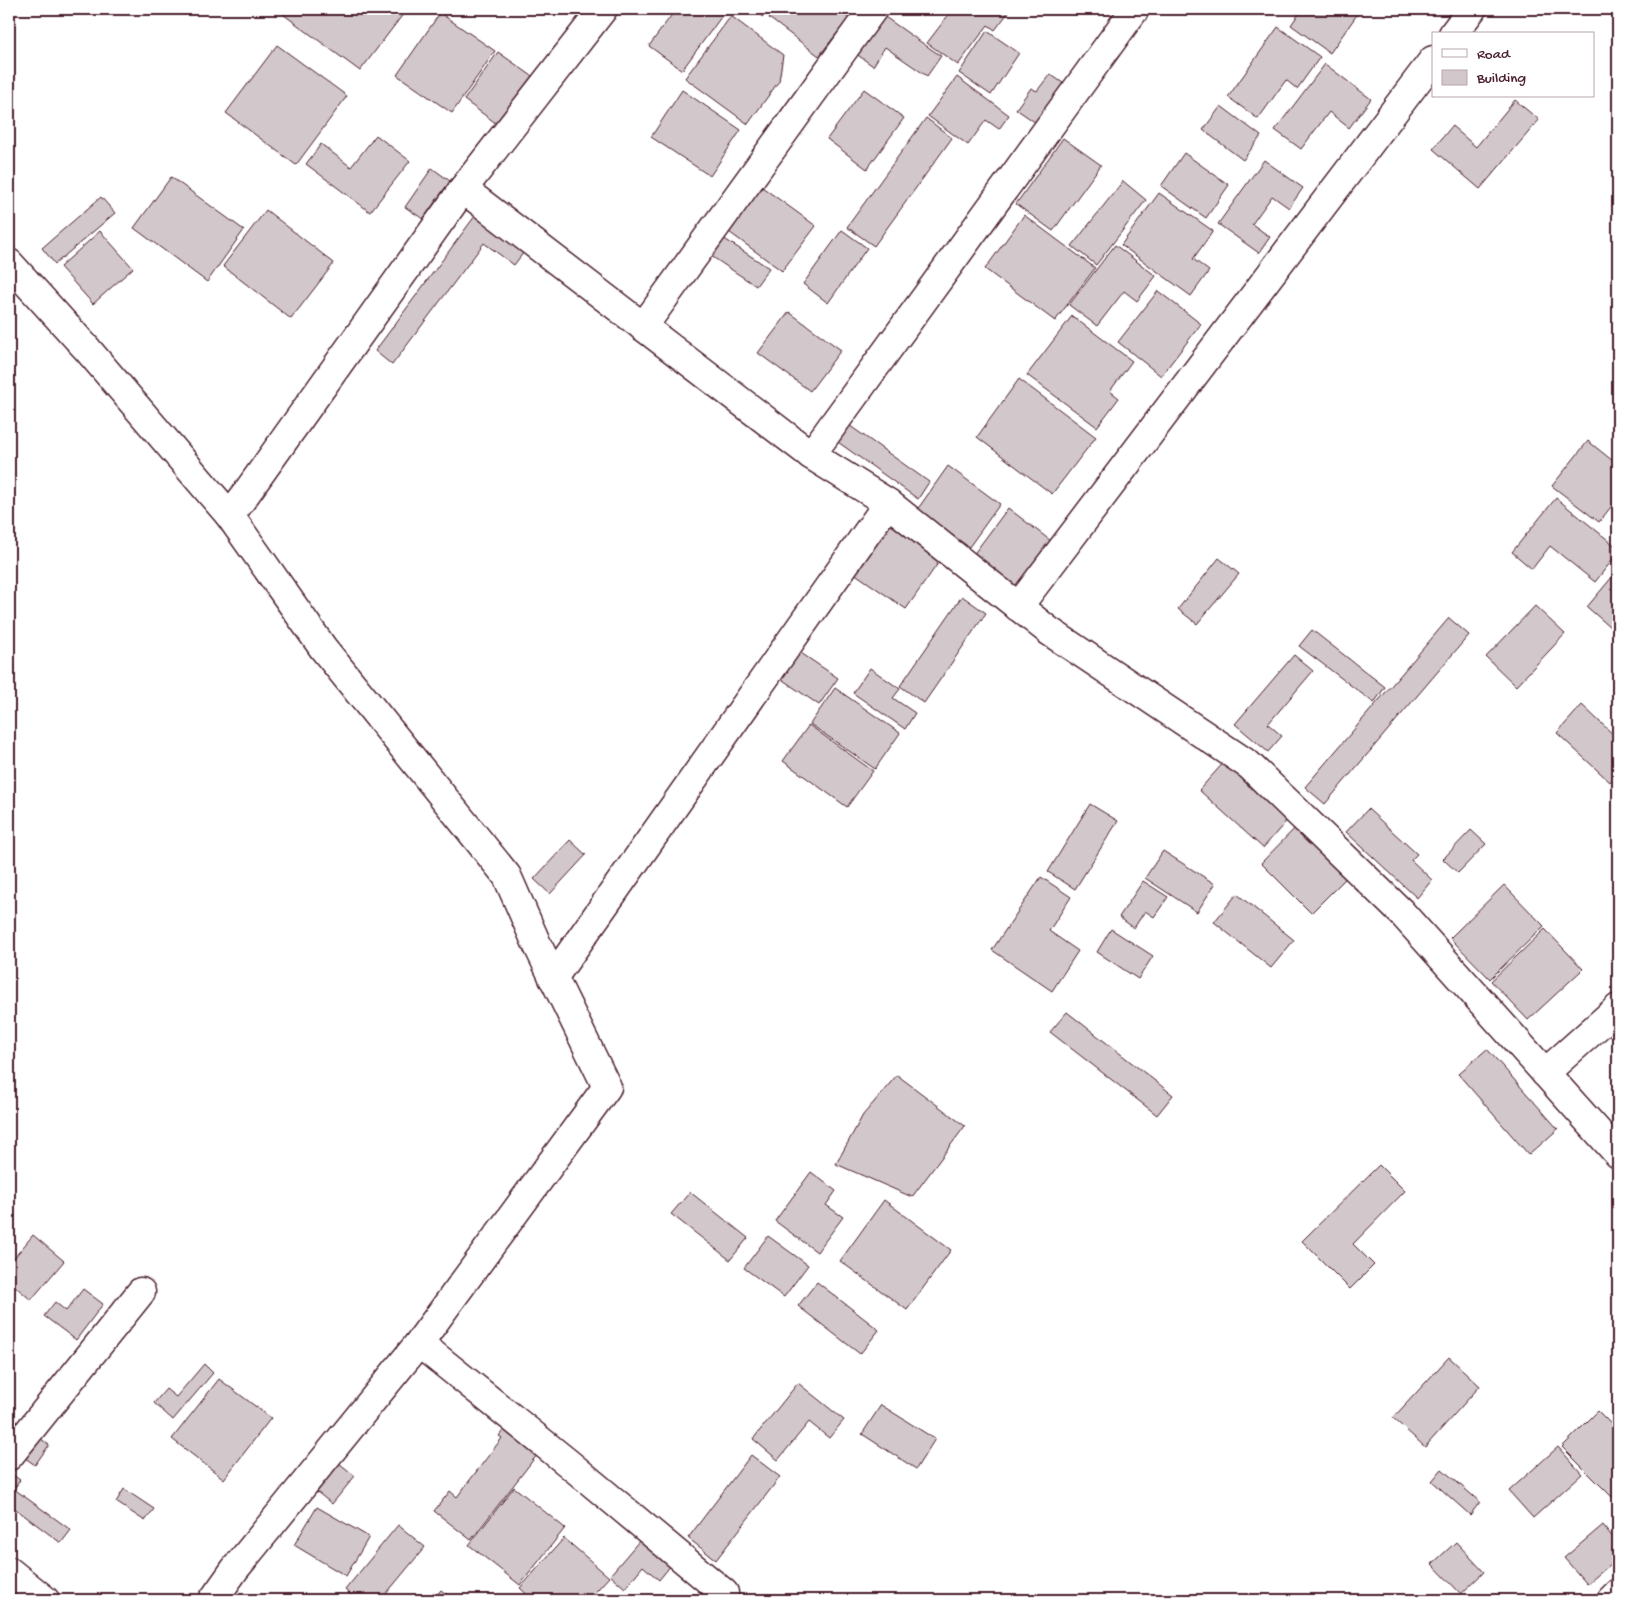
<svg xmlns="http://www.w3.org/2000/svg" width="1627" height="1609" viewBox="0 0 1627 1609" font-family="'Gochi Hand',sans-serif">
	<style>
		.building { fill: #d2c7cb; stroke: #4a1f2b }
		.lines { fill: none; stroke-linecap: round; stroke-linejoin: round }
		.minor-casing { stroke: #4a1f2b; stroke-width: 31 }
		.minor { stroke: #fff; stroke-width: 28 }
	</style>
	<rect width="100%" height="100%" fill="#fff"/>
	<filter id="ink" filterUnits="userSpaceOnUse"><feTurbulence type="fractalNoise" baseFrequency=".02" numOctaves="2"/><feDisplacementMap in="SourceGraphic" scale="10" xChannelSelector="R" yChannelSelector="G"/><feConvolveMatrix kernelMatrix="1 2 1 2 8 2 1 2 1" color-interpolation-filters="sRGB"/></filter>
	<g filter="url(#ink)">
		<!-- building -->
		<g class="building">
			<polygon points="276,9 407,9 360,71"/>
			<polygon points="676,9 727,9 682,70 649,46"/>
			<polygon points="752,9 769,9 763,17"/>
			<polygon points="776,9 836,9 849,18 819,56 769,18"/>
			<polygon points="953,9 1011,9 995,30 988,25 958,65 927,43"/>
			<polygon points="1302,9 1361,9 1330,53 1291,25"/>
			<polygon points="440,13 495,51 452,113 397,75"/>
			<polygon points="882,15 941,56 927,76 885,47 873,66 855,53"/>
			<polygon points="731,16 783,55 779,81 748,124 685,78"/>
			<polygon points="1278,27 1320,57 1297,89 1286,80 1258,119 1228,97"/>
			<polygon points="987,31 1019,53 991,95 959,73"/>
			<polygon points="277,45 347,96 296,165 226,113"/>
			<polygon points="498,52 532,76 497,124 464,100"/>
			<polygon points="1325,64 1371,99 1349,128 1329,112 1301,149 1275,130"/>
			<polygon points="1050,74 1070,88 1042,127 1016,109 1031,88 1037,91"/>
			<polygon points="957,77 1009,115 999,129 986,120 968,145 928,116"/>
			<polygon points="864,89 904,118 867,169 827,139"/>
			<polygon points="682,90 741,130 710,176 651,137"/>
			<polygon points="1515,100 1539,120 1480,189 1433,149 1452,126 1476,147"/>
			<polygon points="1221,106 1261,136 1243,160 1203,130"/>
			<polygon points="926,118 952,138 874,246 847,227"/>
			<polygon points="376,135 410,161 370,212 306,164 321,144 351,167"/>
			<polygon points="1063,138 1101,165 1053,231 1016,204"/>
			<polygon points="1184,153 1229,185 1206,218 1161,186"/>
			<polygon points="1264,160 1303,188 1289,208 1272,196 1252,224 1270,237 1259,253 1218,224"/>
			<polygon points="432,168 450,181 423,219 405,207"/>
			<polygon points="171,177 244,230 207,282 134,228"/>
			<polygon points="1123,181 1146,200 1096,265 1072,246"/>
			<polygon points="762,187 816,226 782,271 729,232"/>
			<polygon points="1159,193 1213,231 1193,259 1209,271 1191,296 1121,245"/>
			<polygon points="101,197 115,213 55,264 42,248"/>
			<polygon points="266,210 334,263 291,319 223,266"/>
			<polygon points="1024,215 1095,268 1055,321 985,269"/>
			<polygon points="475,216 524,252 514,265 484,243 392,365 375,351"/>
			<polygon points="842,230 867,248 828,303 803,284"/>
			<polygon points="100,231 133,268 93,304 60,267"/>
			<polygon points="723,238 769,268 756,286 711,256"/>
			<polygon points="1115,245 1156,276 1137,301 1124,291 1097,326 1069,305"/>
			<polygon points="1158,291 1201,324 1161,376 1118,342"/>
			<polygon points="789,312 841,350 810,391 758,353"/>
			<polygon points="1072,316 1132,361 1110,391 1119,398 1097,427 1027,375"/>
			<polygon points="1019,379 1096,437 1052,494 977,437"/>
			<polygon points="846,423 929,482 918,499 835,440"/>
			<polygon points="1588,441 1618,465 1618,498 1599,522 1552,486"/>
			<polygon points="948,466 1000,504 969,547 917,510"/>
			<polygon points="1556,498 1618,548 1618,553 1595,582 1550,546 1532,569 1512,552"/>
			<polygon points="1008,508 1051,541 1016,587 973,555"/>
			<polygon points="888,523 941,559 906,609 854,573"/>
			<polygon points="1219,558 1239,574 1197,624 1178,609"/>
			<polygon points="1618,570 1618,634 1587,607"/>
			<polygon points="962,596 986,613 924,703 900,686"/>
			<polygon points="1535,606 1565,634 1516,686 1486,657"/>
			<polygon points="1449,618 1469,635 1325,804 1305,787"/>
			<polygon points="1312,630 1385,687 1374,703 1299,646"/>
			<polygon points="795,649 838,678 819,705 777,676"/>
			<polygon points="1294,655 1313,671 1268,724 1282,736 1268,752 1235,724"/>
			<polygon points="870,668 900,689 893,698 915,713 905,729 853,693"/>
			<polygon points="835,688 900,733 875,769 810,724"/>
			<polygon points="1582,705 1618,739 1618,773 1610,782 1557,733"/>
			<polygon points="809,725 873,771 847,807 783,761"/>
			<polygon points="1226,760 1290,817 1263,848 1199,790"/>
			<polygon points="1090,804 1118,821 1075,889 1048,872"/>
			<polygon points="1368,809 1417,854 1411,860 1432,880 1417,898 1346,832"/>
			<polygon points="1299,824 1350,874 1311,913 1261,863"/>
			<polygon points="1471,830 1486,844 1458,873 1443,859"/>
			<polygon points="570,840 586,855 550,894 534,879"/>
			<polygon points="1163,851 1215,884 1197,912 1145,878"/>
			<polygon points="1041,877 1071,897 1049,931 1078,951 1052,991 992,950"/>
			<polygon points="1143,881 1168,897 1154,917 1145,911 1134,928 1119,917"/>
			<polygon points="1504,885 1544,926 1490,979 1450,938"/>
			<polygon points="1237,894 1294,940 1271,968 1214,922"/>
			<polygon points="1111,929 1153,956 1138,979 1097,952"/>
			<polygon points="1545,929 1583,969 1528,1020 1491,981"/>
			<polygon points="1067,1012 1173,1095 1157,1115 1050,1032"/>
			<polygon points="1487,1049 1558,1129 1529,1155 1458,1074"/>
			<polygon points="897,1075 965,1126 912,1197 836,1164 863,1115"/>
			<polygon points="1379,1165 1405,1191 1353,1244 1374,1265 1350,1289 1302,1241"/>
			<polygon points="811,1172 836,1191 826,1205 843,1217 817,1252 775,1221"/>
			<polygon points="690,1192 748,1238 730,1260 671,1214"/>
			<polygon points="884,1200 951,1250 907,1310 840,1261"/>
			<polygon points="33,1235 64,1261 31,1300 9,1281 9,1264"/>
			<polygon points="768,1236 808,1265 784,1297 744,1268"/>
			<polygon points="817,1282 879,1330 860,1354 798,1306"/>
			<polygon points="83,1289 103,1304 76,1340 44,1316 55,1302 66,1311"/>
			<polygon points="1449,1357 1480,1386 1425,1447 1393,1418"/>
			<polygon points="204,1364 213,1373 173,1420 154,1403 166,1389 176,1397"/>
			<polygon points="219,1379 271,1418 224,1479 172,1439"/>
			<polygon points="798,1383 844,1420 829,1438 809,1422 778,1460 753,1439"/>
			<polygon points="881,1405 935,1439 916,1469 862,1434"/>
			<polygon points="1598,1411 1618,1431 1618,1491 1612,1497 1562,1447"/>
			<polygon points="511,1420 544,1446 471,1540 434,1511 450,1491 457,1497 502,1438 499,1436"/>
			<polygon points="36,1435 49,1445 35,1465 21,1455"/>
			<polygon points="1558,1447 1582,1474 1533,1518 1509,1491"/>
			<polygon points="751,1455 780,1477 716,1560 688,1538"/>
			<polygon points="339,1463 355,1476 332,1504 317,1492"/>
			<polygon points="1442,1469 1480,1502 1470,1515 1432,1481"/>
			<polygon points="9,1472 20,1480 14,1489 71,1530 61,1543 9,1504"/>
			<polygon points="514,1487 565,1528 520,1585 469,1545"/>
			<polygon points="124,1489 154,1509 145,1521 116,1502"/>
			<polygon points="317,1507 369,1537 346,1576 294,1545"/>
			<polygon points="398,1525 425,1547 381,1600 357,1600 345,1590"/>
			<polygon points="1603,1525 1618,1544 1618,1558 1587,1584 1564,1558"/>
			<polygon points="645,1534 676,1559 659,1580 643,1566 625,1588 610,1575"/>
			<polygon points="564,1538 609,1577 588,1600 533,1600 520,1588"/>
			<polygon points="1456,1542 1484,1572 1461,1594 1432,1564"/>
			<polygon points="441,1590 454,1600 432,1600"/>
		</g>
		<g class="lines">
			<!-- minor casing -->
			<g class="minor-casing">
				<g id="minor">
					<polyline points="1453,34 1472,9"/>
					<polyline points="463,189 603,9"/>
					<polyline points="9,263 88,350 230,516 323,648 507,876 536,942 607,1087 419,1343 235,1569 213,1600"/>
					<polyline points="643,327 873,9"/>
					<polyline points="811,455 1135,9"/>
					<polyline points="230,516 463,189 811,455 888,503 1049,631 1249,765 1401,912 1618,1154"/>
					<polyline points="1018,607 1433,60"/>
					<polyline points="553,978 888,503"/>
					<polyline points="1545,1073 1618,1008"/>
					<polyline points="419,1343 568,1463 724,1593"/>
					<polyline points="9,1456 141,1292"/>
					<polyline points="9,1571 45,1600"/>
					<polyline points="1611,1600 1618,1593"/>
				</g>
			</g>
			<!-- minor -->
			<use href="#minor" class="minor"/>
		</g>
	</g>
	<!-- margin -->
	<rect width="1627" height="1609" fill="none" stroke="#fff" stroke-width="30"/>
	<rect x="15" y="15" width="1597" height="1579" fill="none" stroke="#4a1f2b" stroke-width="2" filter="url(#ink)"/>
	<!-- legend -->
	<rect x="1432" y="32" width="162" height="65" fill="#ffffff" stroke="#b7a5aa"/>
	<rect x="1442" y="49" width="25" height="8" fill="#ffffff" stroke="#b7a5aa"/>
	<text x="1477" y="58" font-size="15" fill="#4a1f2b">Road</text>
	<rect x="1442" y="70" width="25" height="15" fill="#d2c7cb" stroke="#b7a5aa"/>
	<text x="1477" y="82" font-size="15" fill="#4a1f2b">Building</text>
</svg>
